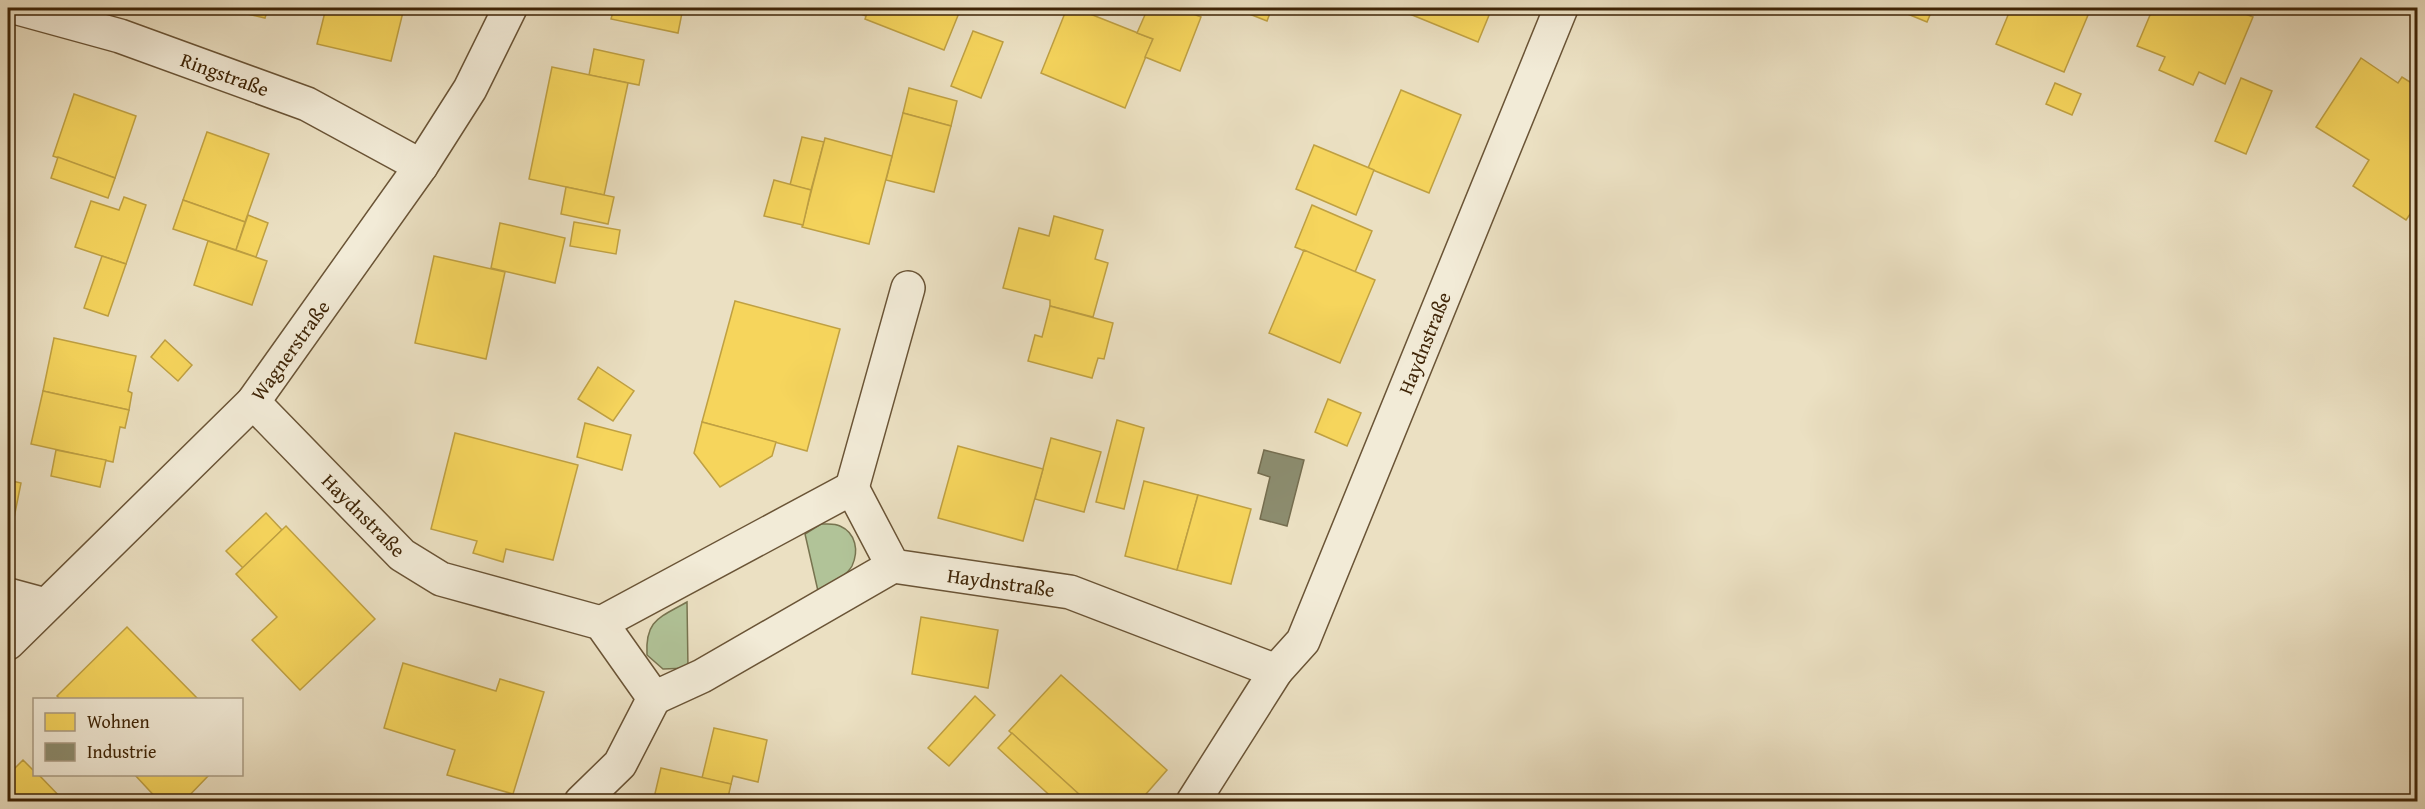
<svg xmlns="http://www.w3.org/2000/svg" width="2425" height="809" viewBox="0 0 2425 809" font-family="'Gentium Book Plus',serif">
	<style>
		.green { fill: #b1c398; stroke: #787450; stroke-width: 1.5 }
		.homes { fill: #f6d55c; stroke: #bfa042; stroke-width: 1.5 }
		.industry { fill: #8c8c6e; stroke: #756d4f; stroke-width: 1.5 }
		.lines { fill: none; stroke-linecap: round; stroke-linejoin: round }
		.minor-casing { stroke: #6a5436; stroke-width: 36 }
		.minor { stroke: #f2ebd7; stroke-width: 33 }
		.labels { text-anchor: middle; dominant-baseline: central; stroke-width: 6; stroke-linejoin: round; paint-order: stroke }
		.street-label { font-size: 20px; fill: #3f2507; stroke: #f2ebd7 }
	</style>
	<rect width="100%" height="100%" fill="#ebe0c2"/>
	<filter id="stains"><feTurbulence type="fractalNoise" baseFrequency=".00333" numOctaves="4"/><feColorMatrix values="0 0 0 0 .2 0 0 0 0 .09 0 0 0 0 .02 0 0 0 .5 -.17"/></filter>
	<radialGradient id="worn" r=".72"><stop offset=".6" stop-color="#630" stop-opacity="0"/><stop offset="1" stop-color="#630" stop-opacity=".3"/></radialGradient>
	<!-- green -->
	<g class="green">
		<path d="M 821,524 C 827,524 835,523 840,526 C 856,533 859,551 852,566 C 846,577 829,584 818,591 L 805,534 Z"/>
		<path d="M 687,602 L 688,668 L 663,669 L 647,655 C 645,620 659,618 687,602 Z"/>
	</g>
	<!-- homes -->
	<g class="homes">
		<polygon points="221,8 268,8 265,18"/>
		<polygon points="326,8 404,8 391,61 317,44"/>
		<polygon points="614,8 683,8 678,33 611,19"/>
		<polygon points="845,8 869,8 866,16"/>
		<polygon points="869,8 961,8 944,50 865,19"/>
		<polygon points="1067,8 1075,8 1153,39 1125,108 1041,73"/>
		<polygon points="1148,8 1178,8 1201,17 1180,71 1145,57 1153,39 1137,33"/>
		<polygon points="1234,8 1272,8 1267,21"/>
		<polygon points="1395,8 1492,8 1478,42"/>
		<polygon points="1893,8 1933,8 1927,22"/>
		<polygon points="2011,8 2091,8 2064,72 1996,44"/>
		<polygon points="2153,8 2231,8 2253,17 2225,84 2199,72 2193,85 2159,70 2165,57 2137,46"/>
		<polygon points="973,31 1003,42 981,98 951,86"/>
		<polygon points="594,49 644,60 639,85 589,75"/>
		<polygon points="2361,58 2398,83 2402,77 2418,87 2418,203 2406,220 2353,186 2369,160 2316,127"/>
		<polygon points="552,67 628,83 604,195 529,179"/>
		<polygon points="2241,78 2272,91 2246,154 2215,141"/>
		<polygon points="2055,83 2081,94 2072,115 2046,104"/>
		<polygon points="909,88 957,101 951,126 903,113"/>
		<polygon points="1401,90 1461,115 1429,193 1368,168"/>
		<polygon points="74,94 136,116 115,178 53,156"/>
		<polygon points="903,113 951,126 934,192 886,180"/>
		<polygon points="207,132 269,154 245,222 183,200"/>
		<polygon points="802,137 824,142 811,190 790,185"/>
		<polygon points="825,138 892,156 869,244 802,227"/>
		<polygon points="1314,145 1374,170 1356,215 1296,189"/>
		<polygon points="58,157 115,178 108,198 51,178"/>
		<polygon points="774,180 811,190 803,225 764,216"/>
		<polygon points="566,187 614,197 608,224 561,214"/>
		<polygon points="124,197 146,205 126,264 75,247 91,201 119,210"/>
		<polygon points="183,200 245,222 236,250 173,229"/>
		<polygon points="1312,205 1372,231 1355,272 1295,247"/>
		<polygon points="248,215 268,223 256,257 236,250"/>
		<polygon points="1054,216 1103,230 1095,259 1108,263 1093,317 1050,306 1050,300 1003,288 1019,228 1049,236"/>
		<polygon points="574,222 620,230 616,254 570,246"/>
		<polygon points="500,223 565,238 555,283 491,268"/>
		<polygon points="208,241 267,261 252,305 194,285"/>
		<polygon points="1304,250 1375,280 1340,363 1269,333"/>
		<polygon points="102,256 126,264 108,316 84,308"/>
		<polygon points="434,256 505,272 486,359 415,343"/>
		<polygon points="735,301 840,329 807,451 702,422"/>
		<polygon points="1050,306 1113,323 1104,359 1098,358 1092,378 1028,361 1035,335 1042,337"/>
		<polygon points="54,338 136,356 128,391 132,393 129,410 43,391"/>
		<polygon points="165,340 192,365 178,381 151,357"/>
		<polygon points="598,367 634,391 613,421 578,399"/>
		<polygon points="43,391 129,410 125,428 120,427 113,462 31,444"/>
		<polygon points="1328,399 1361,413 1347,446 1315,432"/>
		<polygon points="1117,420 1144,428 1124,509 1096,502"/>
		<polygon points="702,422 776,442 772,456 720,487 694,453"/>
		<polygon points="585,423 631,435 622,470 577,457"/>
		<polygon points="455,433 578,465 553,560 506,549 503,562 473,553 477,541 431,529"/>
		<polygon points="1051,438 1101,452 1084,512 1035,499"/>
		<polygon points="958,446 1043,469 1023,541 938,518"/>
		<polygon points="56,450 106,460 100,487 51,476"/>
		<polygon points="8,480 21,483 12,528 8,527"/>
		<polygon points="1144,481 1198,495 1177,570 1125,556"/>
		<polygon points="1198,495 1251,509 1231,584 1177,570"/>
		<polygon points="266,513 282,530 243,568 226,551"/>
		<polygon points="286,526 375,619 300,690 252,640 277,617 236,574"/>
		<polygon points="921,617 998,630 988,688 912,674"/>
		<polygon points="127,627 199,700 61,700 57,696"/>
		<polygon points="403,663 496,691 500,679 544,692 513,794 447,775 455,750 384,728"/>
		<polygon points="1061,675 1167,770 1139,802 1077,802 1081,796 1009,731"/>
		<polygon points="975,696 995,715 949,766 928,748"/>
		<polygon points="714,728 767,740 758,782 733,776 731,784 702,778"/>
		<polygon points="1012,733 1081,796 1077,802 1057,802 998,748"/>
		<polygon points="23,760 34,771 34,774 38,774 65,802 8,802 8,775"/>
		<polygon points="661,768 731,784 727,802 653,802"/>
		<polygon points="134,774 210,774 183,802 160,802"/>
	</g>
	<!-- industry -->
	<polygon class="industry" points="1264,450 1304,460 1287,526 1260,519 1270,477 1258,473"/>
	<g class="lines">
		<!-- minor casing -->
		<g class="minor-casing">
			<g id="minor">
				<polyline points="18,8 120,36 307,104 421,166"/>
				<polyline points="253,402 402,555 441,579 601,623 654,698 702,676 893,566"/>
				<polyline points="852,488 893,566 1070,592 1276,671 1303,641 1561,8"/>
				<polyline points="852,488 908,288"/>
				<polyline points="8,595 45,605"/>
				<polyline points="601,623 852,488"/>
				<polyline points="8,643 253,402 421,166 470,89 510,8"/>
				<polyline points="581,802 620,764 654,698"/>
				<polyline points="1193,802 1276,671"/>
			</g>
		</g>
		<!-- minor -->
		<use href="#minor" class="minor"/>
	</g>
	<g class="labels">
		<!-- street labels -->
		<g class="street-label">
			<text transform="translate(225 74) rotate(20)">Ringstraße</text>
			<text transform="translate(1424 343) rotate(-68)">Haydnstraße</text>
			<text transform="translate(290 350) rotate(-54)">Wagnerstraße</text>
			<text transform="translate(364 515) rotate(45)">Haydnstraße</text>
			<text transform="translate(1001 582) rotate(8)">Haydnstraße</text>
		</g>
	</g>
	<!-- margin -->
	<rect width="2425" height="809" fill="none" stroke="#ebe0c2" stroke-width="30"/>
	<rect x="9" y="9" width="2407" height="791" fill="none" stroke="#3f2507" stroke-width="3"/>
	<rect x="15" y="15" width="2395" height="779" fill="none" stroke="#3f2507" stroke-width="1.5"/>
	<!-- legend -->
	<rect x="33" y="698" width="210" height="78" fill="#f2ebd7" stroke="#aa9c84" stroke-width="1.5"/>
	<rect x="45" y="713" width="30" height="18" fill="#f6d55c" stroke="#aa9c84" stroke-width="1.5"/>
	<text x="87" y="728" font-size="18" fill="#3f2507">Wohnen</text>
	<rect x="45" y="743" width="30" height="18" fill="#8c8c6e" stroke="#aa9c84" stroke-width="1.5"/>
	<text x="87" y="758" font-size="18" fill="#3f2507">Industrie</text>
	<rect width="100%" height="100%" filter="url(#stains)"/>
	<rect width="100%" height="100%" fill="url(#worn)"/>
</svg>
